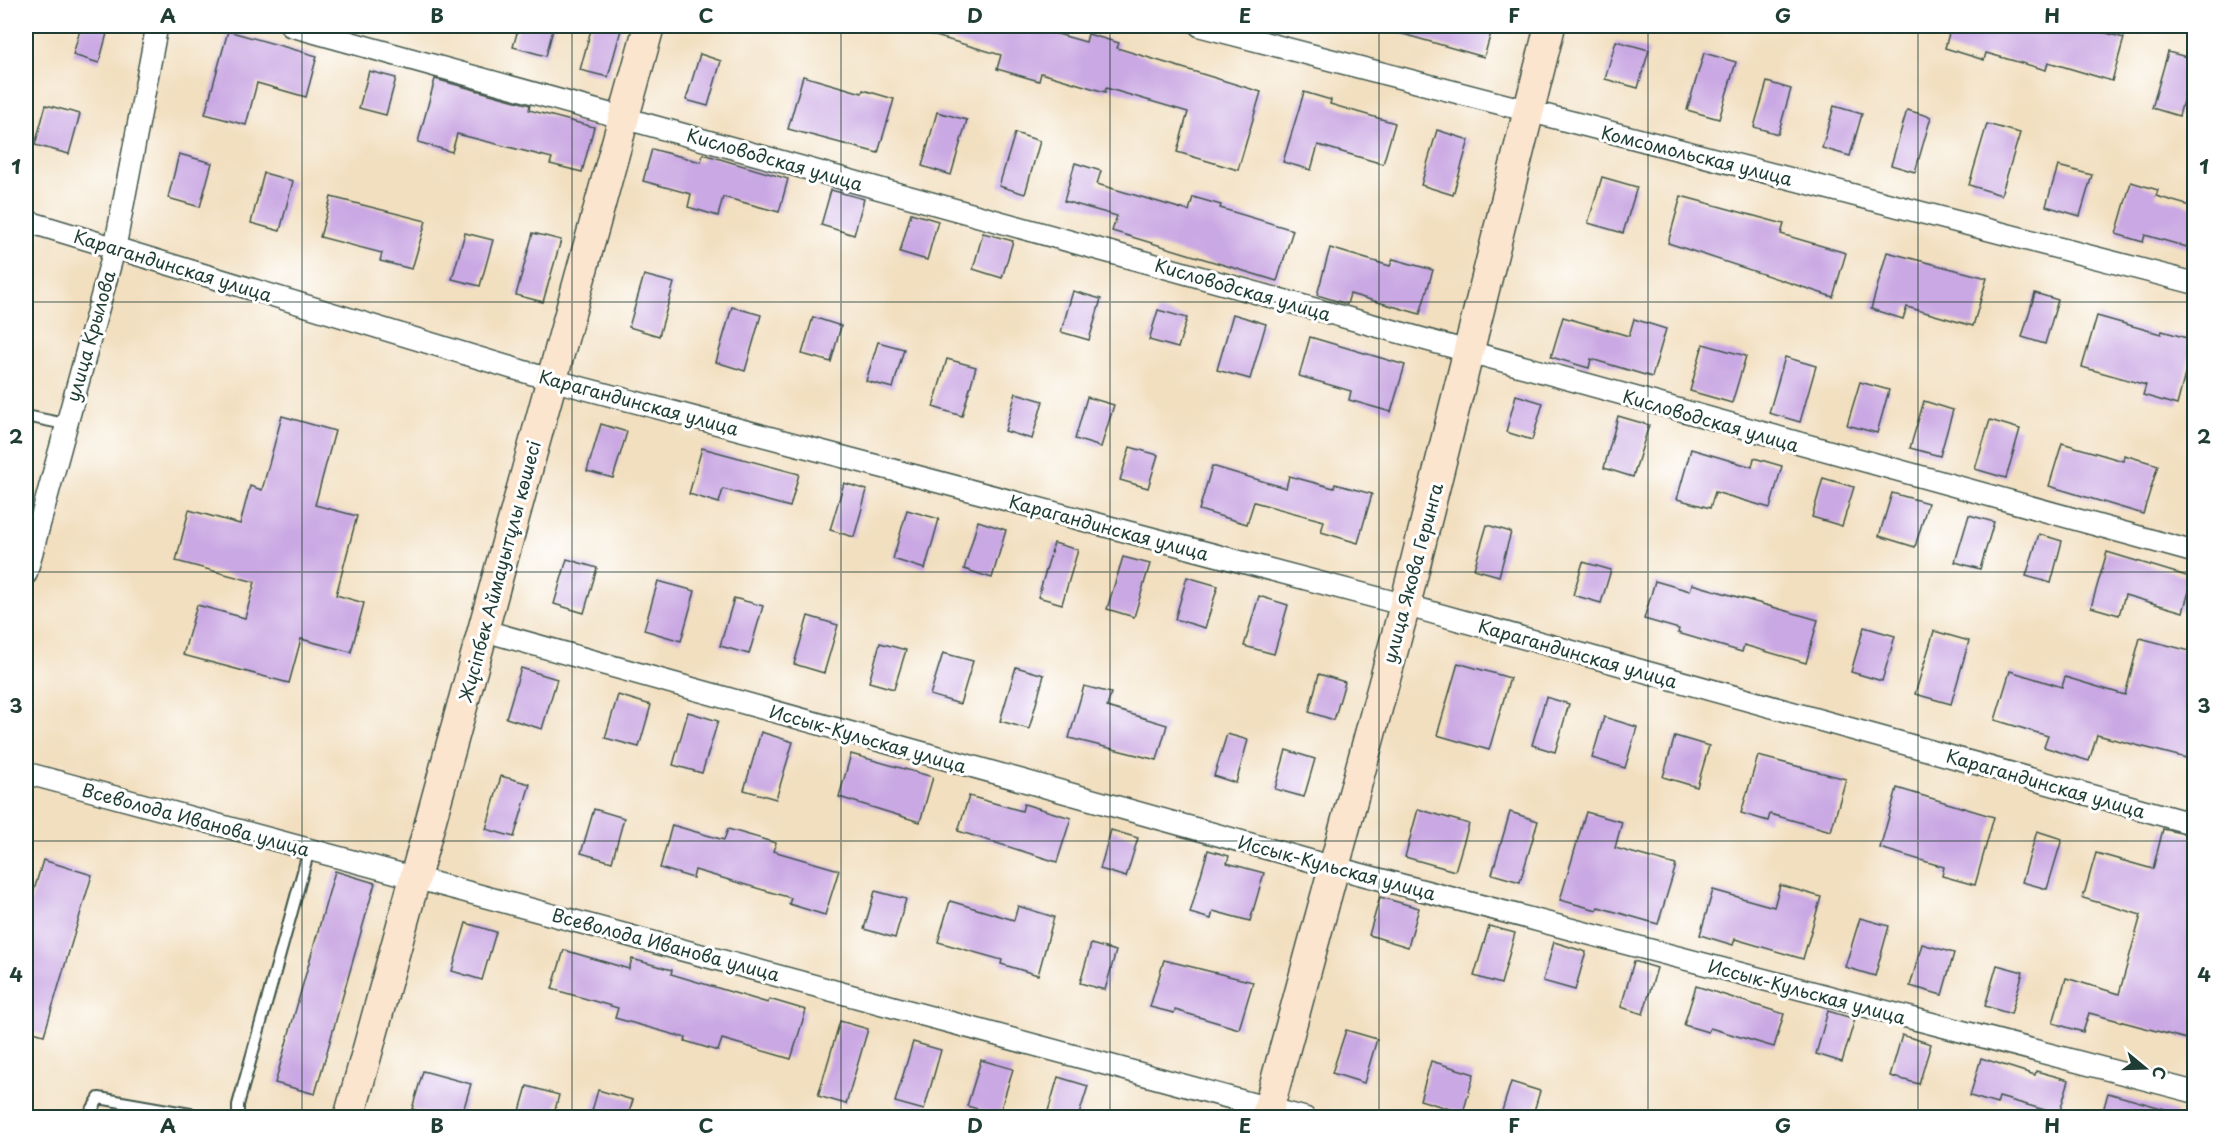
<svg xmlns="http://www.w3.org/2000/svg" width="2220" height="1143" viewBox="0 0 2220 1143" font-family="'Playpen Sans',sans-serif">
	<style>
		.building { fill: #caa8e3 }
		.lines { fill: none; stroke-linecap: round; stroke-linejoin: round }
		.lane-casing { stroke: #3f5549; stroke-width: 14 }
		.street-casing { stroke: #3f5549; stroke-width: 24 }
		.secondary-casing { stroke: #3f5549; stroke-width: 33 }
		.lane { stroke: #fff; stroke-width: 10 }
		.street { stroke: #fff; stroke-width: 21 }
		.secondary { stroke: #fce5cf; stroke-width: 30 }
		.grid { fill: none; stroke: #1f3d34; stroke-width: 1.5; stroke-opacity: 0.55 }
		.labels { text-anchor: middle; dominant-baseline: central; stroke-width: 6; stroke-linejoin: round; paint-order: stroke }
		.street-label { font-size: 18px; fill: #1f3d34; stroke: #fff }
		.neatline { fill: none; stroke: #1f3d34; stroke-width: 2 }
		.grid-label { font-size: 20px; text-anchor: middle; font-weight: bold; fill: #1f3d34 }
	</style>
	<rect width="100%" height="100%" fill="#fff"/>
	<filter id="ink" filterUnits="userSpaceOnUse"><feTurbulence type="fractalNoise" baseFrequency=".0167" numOctaves="2"/><feDisplacementMap in="SourceGraphic" scale="12" xChannelSelector="R" yChannelSelector="G"/><feConvolveMatrix kernelMatrix="1 2 1 2 8 2 1 2 1" color-interpolation-filters="sRGB"/></filter>
	<filter id="wash" filterUnits="userSpaceOnUse"><feTurbulence type="fractalNoise" baseFrequency=".008" numOctaves="4" result="noise"/><feDisplacementMap in="SourceGraphic" scale="24" xChannelSelector="R" yChannelSelector="G"/><feGaussianBlur stdDeviation="1.35" result="paint"/><feColorMatrix in="noise" values="0 0 0 0 0 0 0 0 0 0 0 0 0 0 0 0 0 1.4 0 .05"/><feComposite in="paint" operator="in"/></filter>
	<g filter="url(#wash)">
		<rect width="100%" height="100%" fill="#f2dfc0"/>
		<g id="blocks">
			<!-- building -->
			<g class="building">
				<polygon points="81,26 109,26 99,63 73,55"/>
				<polygon points="519,26 554,26 546,56 513,47"/>
				<polygon points="592,26 622,26 608,77 580,70"/>
				<polygon points="919,26 1029,26 1086,42 1088,34 1119,43 1117,48 1261,92 1238,170 1177,152 1188,112 1106,88 1105,92 1041,73 1039,81 997,69 1001,55 918,31"/>
				<polygon points="1393,26 1493,26 1484,57 1392,31"/>
				<polygon points="1951,26 2082,26 2124,38 2112,81 2048,62 2046,70 1986,53 1984,60 1945,48"/>
				<polygon points="228,31 317,56 306,97 257,83 246,125 205,114"/>
				<polygon points="1616,41 1649,50 1638,88 1605,79"/>
				<polygon points="2168,52 2194,59 2179,116 2152,108"/>
				<polygon points="1704,53 1736,62 1719,119 1687,110"/>
				<polygon points="700,54 721,61 708,106 686,100"/>
				<polygon points="369,71 396,78 386,115 359,108"/>
				<polygon points="803,76 862,93 863,90 894,99 878,153 788,129"/>
				<polygon points="435,79 530,105 529,110 594,127 582,172 550,164 552,158 457,134 452,152 418,142"/>
				<polygon points="1767,82 1791,89 1778,134 1754,127"/>
				<polygon points="1304,92 1331,100 1330,104 1395,123 1383,164 1318,145 1311,170 1283,162"/>
				<polygon points="46,105 80,114 69,154 35,145"/>
				<polygon points="1834,106 1862,114 1850,156 1822,148"/>
				<polygon points="1907,110 1931,117 1915,172 1891,165"/>
				<polygon points="937,112 967,120 951,175 922,166"/>
				<polygon points="1987,124 2020,133 2001,195 1969,185"/>
				<polygon points="1437,130 1469,140 1453,195 1421,185"/>
				<polygon points="1015,133 1040,141 1025,194 999,186"/>
				<polygon points="652,149 701,162 703,154 788,179 779,212 723,197 718,216 688,207 691,194 643,181"/>
				<polygon points="179,154 212,163 200,207 168,198"/>
				<polygon points="1075,163 1101,171 1097,184 1189,211 1193,197 1221,205 1220,208 1293,230 1277,281 1112,231 1117,216 1064,201"/>
				<polygon points="2058,166 2092,175 2080,216 2046,206"/>
				<polygon points="264,173 293,181 280,231 251,223"/>
				<polygon points="1602,177 1637,187 1623,233 1588,223"/>
				<polygon points="2131,182 2158,190 2156,196 2194,207 2194,249 2145,235 2143,242 2116,234"/>
				<polygon points="831,190 864,199 854,235 821,225"/>
				<polygon points="1681,196 1784,224 1781,234 1846,253 1833,297 1668,243"/>
				<polygon points="331,197 426,221 412,269 380,261 382,253 320,237"/>
				<polygon points="911,213 938,221 927,260 900,252"/>
				<polygon points="465,233 493,240 480,286 452,279"/>
				<polygon points="533,233 561,240 543,302 516,295"/>
				<polygon points="983,233 1013,241 1002,278 973,269"/>
				<polygon points="1330,248 1390,266 1393,259 1433,270 1420,314 1350,294 1347,304 1317,295"/>
				<polygon points="1887,252 1987,278 1973,326 1907,307 1903,319 1871,309"/>
				<polygon points="644,275 674,283 659,336 629,327"/>
				<polygon points="1073,291 1101,299 1089,340 1061,332"/>
				<polygon points="2035,293 2058,300 2045,344 2022,337"/>
				<polygon points="732,307 761,315 745,371 716,362"/>
				<polygon points="1158,310 1187,318 1178,348 1149,340"/>
				<polygon points="1233,314 1266,324 1250,379 1217,370"/>
				<polygon points="2097,316 2161,334 2162,331 2194,340 2177,405 2143,395 2146,385 2082,367"/>
				<polygon points="813,317 841,326 831,362 802,354"/>
				<polygon points="1563,317 1629,336 1634,319 1666,329 1652,377 1591,359 1589,368 1551,357"/>
				<polygon points="1310,337 1405,365 1391,412 1349,400 1351,391 1299,376"/>
				<polygon points="878,342 904,349 893,388 866,381"/>
				<polygon points="1703,344 1746,356 1732,403 1690,391"/>
				<polygon points="1785,357 1816,366 1800,422 1769,413"/>
				<polygon points="947,359 976,367 962,416 933,407"/>
				<polygon points="1860,382 1889,390 1877,433 1847,425"/>
				<polygon points="1016,393 1043,401 1032,439 1005,431"/>
				<polygon points="1516,395 1543,403 1532,440 1506,432"/>
				<polygon points="1087,397 1114,405 1101,447 1075,439"/>
				<polygon points="1924,401 1953,410 1940,456 1910,448"/>
				<polygon points="282,416 335,431 315,505 357,516 336,595 364,603 351,652 301,639 289,683 183,655 197,605 245,618 255,582 176,561 189,510 240,524 250,486 262,490"/>
				<polygon points="1618,416 1649,425 1633,477 1604,468"/>
				<polygon points="1990,420 2020,429 2006,478 1975,469"/>
				<polygon points="601,424 627,432 613,478 587,471"/>
				<polygon points="2062,443 2123,461 2124,455 2158,465 2143,514 2049,486"/>
				<polygon points="1130,447 1158,455 1148,488 1120,480"/>
				<polygon points="702,448 799,474 790,507 723,489 719,503 689,494"/>
				<polygon points="1691,449 1752,467 1754,458 1782,466 1770,508 1715,492 1710,508 1677,499"/>
				<polygon points="1212,466 1286,488 1289,476 1334,488 1335,484 1372,494 1358,543 1321,532 1324,521 1254,502 1247,524 1199,510"/>
				<polygon points="1823,478 1854,487 1842,526 1812,517"/>
				<polygon points="844,483 867,490 854,537 830,530"/>
				<polygon points="1892,493 1928,503 1915,547 1879,536"/>
				<polygon points="907,510 939,519 925,569 893,559"/>
				<polygon points="1969,515 1994,522 1980,569 1955,562"/>
				<polygon points="978,521 1006,530 992,578 964,569"/>
				<polygon points="1487,525 1511,532 1499,576 1474,569"/>
				<polygon points="2039,534 2062,541 2051,583 2026,576"/>
				<polygon points="1054,543 1078,550 1062,604 1038,597"/>
				<polygon points="2107,552 2193,578 2183,612 2125,595 2119,615 2091,607"/>
				<polygon points="1123,557 1150,564 1134,617 1107,609"/>
				<polygon points="567,559 597,568 584,613 554,604"/>
				<polygon points="1583,562 1611,570 1601,603 1573,595"/>
				<polygon points="1187,577 1218,586 1205,628 1175,619"/>
				<polygon points="658,581 695,591 681,641 644,630"/>
				<polygon points="1655,581 1690,591 1692,584 1818,620 1806,663 1744,645 1742,652 1678,633 1679,629 1644,619"/>
				<polygon points="1259,596 1288,605 1274,654 1244,646"/>
				<polygon points="734,598 763,606 749,654 720,646"/>
				<polygon points="808,616 838,625 824,673 794,664"/>
				<polygon points="1864,627 1895,636 1882,681 1851,672"/>
				<polygon points="1934,631 1969,641 1951,704 1915,694"/>
				<polygon points="2140,638 2194,652 2194,760 2097,735 2089,761 2044,747 2048,736 1995,720 2010,671 2062,687 2065,677 2125,695"/>
				<polygon points="880,643 906,650 894,689 869,682"/>
				<polygon points="943,653 973,661 960,704 930,695"/>
				<polygon points="1458,663 1510,678 1489,750 1437,735"/>
				<polygon points="1016,667 1044,675 1029,729 1000,721"/>
				<polygon points="521,668 557,679 542,729 506,718"/>
				<polygon points="1319,674 1345,682 1334,720 1309,712"/>
				<polygon points="1084,686 1111,693 1107,707 1167,725 1157,760 1069,738"/>
				<polygon points="618,695 651,705 639,747 605,738"/>
				<polygon points="1546,697 1569,704 1555,752 1532,745"/>
				<polygon points="688,712 718,721 702,773 673,765"/>
				<polygon points="1604,717 1637,727 1625,768 1592,758"/>
				<polygon points="761,732 793,742 776,799 744,790"/>
				<polygon points="1227,734 1248,740 1236,783 1214,776"/>
				<polygon points="1675,736 1709,746 1697,787 1663,777"/>
				<polygon points="1286,750 1315,759 1304,797 1275,789"/>
				<polygon points="851,754 933,777 920,822 839,797"/>
				<polygon points="1758,756 1846,779 1831,831 1770,814 1768,821 1741,813"/>
				<polygon points="501,776 530,784 514,837 486,829"/>
				<polygon points="1897,788 1994,817 1975,885 1942,876 1944,867 1880,848"/>
				<polygon points="969,796 1022,811 1024,804 1071,818 1057,862 958,831"/>
				<polygon points="594,809 624,818 612,862 581,853"/>
				<polygon points="1418,809 1469,824 1455,871 1405,857"/>
				<polygon points="1510,812 1538,821 1520,882 1492,874"/>
				<polygon points="1586,812 1622,822 1615,848 1676,865 1658,924 1598,907 1597,910 1560,900"/>
				<polygon points="672,825 724,840 728,829 776,843 773,851 839,870 825,915 789,904 791,898 695,870 693,878 660,868"/>
				<polygon points="2163,829 2194,836 2194,1041 2089,1013 2083,1032 2053,1023 2066,978 2119,994 2141,915 2083,898 2096,853 2153,869"/>
				<polygon points="1111,830 1138,838 1126,877 1100,869"/>
				<polygon points="2037,831 2062,839 2047,889 2022,882"/>
				<polygon points="1208,850 1229,856 1227,863 1264,873 1250,921 1213,911 1211,919 1190,913"/>
				<polygon points="43,860 92,875 44,1035 26,1030 26,917"/>
				<polygon points="335,871 375,883 315,1094 275,1083"/>
				<polygon points="1780,885 1821,897 1803,959 1735,939 1733,945 1700,935 1713,890 1774,907"/>
				<polygon points="875,891 906,899 895,938 864,929"/>
				<polygon points="1380,897 1419,908 1408,947 1369,935"/>
				<polygon points="950,901 1014,920 1018,906 1054,917 1038,975 1001,964 1002,960 938,942"/>
				<polygon points="1860,918 1889,926 1875,976 1845,967"/>
				<polygon points="466,923 496,932 482,980 452,971"/>
				<polygon points="1489,926 1515,933 1501,984 1474,976"/>
				<polygon points="1554,942 1586,952 1575,990 1543,981"/>
				<polygon points="1091,944 1116,951 1105,990 1080,983"/>
				<polygon points="1922,944 1954,953 1942,995 1910,986"/>
				<polygon points="564,950 629,969 632,959 672,970 671,974 768,1003 769,999 806,1010 791,1059 722,1039 718,1051 685,1041 686,1038 615,1018 618,1008 552,989"/>
				<polygon points="1164,960 1253,982 1239,1029 1175,1010 1174,1013 1150,1007"/>
				<polygon points="1634,961 1657,968 1643,1014 1621,1007"/>
				<polygon points="1997,965 2023,972 2011,1014 1985,1006"/>
				<polygon points="1696,986 1784,1014 1774,1047 1710,1028 1708,1032 1684,1025"/>
				<polygon points="1828,1011 1855,1019 1842,1062 1816,1054"/>
				<polygon points="840,1021 868,1029 846,1104 818,1096"/>
				<polygon points="1346,1030 1377,1039 1364,1083 1332,1073"/>
				<polygon points="1902,1035 1931,1044 1919,1084 1890,1076"/>
				<polygon points="913,1042 941,1050 924,1110 895,1102"/>
				<polygon points="1981,1058 2035,1075 2036,1071 2069,1080 2059,1114 1999,1097 1997,1104 1970,1096"/>
				<polygon points="981,1060 1013,1069 999,1115 967,1106"/>
				<polygon points="1431,1061 1474,1074 1463,1113 1420,1100"/>
				<polygon points="423,1071 471,1084 461,1118 441,1118 412,1109"/>
				<polygon points="1058,1077 1088,1086 1078,1118 1046,1118"/>
				<polygon points="1511,1082 1540,1091 1532,1118 1501,1114"/>
				<polygon points="527,1086 559,1095 553,1118 518,1118"/>
				<polygon points="598,1090 633,1100 627,1118 590,1118"/>
				<polygon points="2108,1093 2176,1112 2175,1118 2101,1118"/>
			</g>
		</g>
	</g>
	<g filter="url(#ink)">
		<use href="#blocks" fill-opacity="0" stroke="#3f5549" stroke-width="1.5"/>
		<g class="lines">
			<!-- lane casing -->
			<g class="lane-casing">
				<g id="lane">
					<polyline points="26,416 65,424"/>
					<polyline points="87,1118 99,1098 213,1118"/>
					<polyline points="238,1118 238,1105 309,850"/>
				</g>
			</g>
			<!-- street casing -->
			<g class="street-casing">
				<g id="street">
					<polyline points="291,26 2194,552"/>
					<polyline points="1200,26 2194,283"/>
					<polyline points="26,221 552,380 1405,605 2194,824"/>
					<polyline points="26,574 115,247 157,26"/>
					<polyline points="482,630 1333,867 2194,1092"/>
					<polyline points="26,773 1305,1118"/>
				</g>
			</g>
			<!-- secondary casing -->
			<g class="secondary-casing">
				<g id="secondary">
					<polyline points="349,1118 649,26"/>
					<polyline points="1266,1118 1405,605 1550,26"/>
				</g>
			</g>
			<!-- lane -->
			<use href="#lane" class="lane"/>
			<!-- street -->
			<use href="#street" class="street"/>
			<!-- secondary -->
			<use href="#secondary" class="secondary"/>
		</g>
	</g>
	<!-- grid -->
	<path class="grid" d="M 302,26 L 302,1118M 572,26 L 572,1118M 841,26 L 841,1118M 1110,26 L 1110,1118M 1379,26 L 1379,1118M 1648,26 L 1648,1118M 1918,26 L 1918,1118M 26,302 L 2194,302M 26,572 L 2194,572M 26,841 L 2194,841"/>
	<g class="labels">
		<!-- street labels -->
		<g class="street-label">
			<text transform="translate(1697 155) rotate(14)">Комсомольская улица</text>
			<text transform="translate(775 159) rotate(16)">Кисловодская улица</text>
			<text transform="translate(173 265) rotate(17)">Карагандинская улица</text>
			<text transform="translate(1243 289) rotate(16)">Кисловодская улица</text>
			<text transform="translate(90 336) rotate(-74)">улица Крылова</text>
			<text transform="translate(639 402) rotate(15)">Карагандинская улица</text>
			<text transform="translate(1711 420) rotate(16)">Кисловодская улица</text>
			<text transform="translate(1109 527) rotate(15)">Карагандинская улица</text>
			<text transform="translate(499 571) rotate(-75)">Жүсіпбек Аймауытұлы көшесі</text>
			<text transform="translate(1412 573) rotate(-75)">улица Якова Геринга</text>
			<text transform="translate(1578 653) rotate(16)">Карагандинская улица</text>
			<text transform="translate(868 738) rotate(16)">Иссык-Кульская улица</text>
			<text transform="translate(2046 783) rotate(16)">Карагандинская улица</text>
			<text transform="translate(196 819) rotate(15)">Всеволода Иванова улица</text>
			<text transform="translate(1337 867) rotate(15)">Иссык-Кульская улица</text>
			<text transform="translate(666 944) rotate(15)">Всеволода Иванова улица</text>
			<text transform="translate(1807 991) rotate(15)">Иссык-Кульская улица</text>
		</g>
	</g>
	<!-- margin -->
	<rect width="2220" height="1143" fill="none" stroke="#fff" stroke-width="66"/>
	<!-- north arrow -->
	<g transform="translate(2145 1068) rotate(109)" stroke="#ffffff" stroke-width="4.5" paint-order="stroke">
	<path d="M0-4.5L10 22L0 15L-10 22Z" fill="#1f3d34"/>
	<text y="-9" font-size="16" font-weight="bold" text-anchor="middle" fill="#1f3d34">С</text>
	</g>
	<rect x="33" y="33" width="2154" height="1077" class="neatline"/>
	<g class="grid-label">
		<text x="168" y="23">A</text>
		<text x="437" y="23">B</text>
		<text x="706" y="23">C</text>
		<text x="975" y="23">D</text>
		<text x="1245" y="23">E</text>
		<text x="1514" y="23">F</text>
		<text x="1783" y="23">G</text>
		<text x="2052" y="23">H</text>
		<text x="16" y="174">1</text>
		<text x="2204" y="174">1</text>
		<text x="16" y="444">2</text>
		<text x="2204" y="444">2</text>
		<text x="16" y="713">3</text>
		<text x="2204" y="713">3</text>
		<text x="16" y="982">4</text>
		<text x="2204" y="982">4</text>
		<text x="168" y="1133">A</text>
		<text x="437" y="1133">B</text>
		<text x="706" y="1133">C</text>
		<text x="975" y="1133">D</text>
		<text x="1245" y="1133">E</text>
		<text x="1514" y="1133">F</text>
		<text x="1783" y="1133">G</text>
		<text x="2052" y="1133">H</text>
	</g>
</svg>
